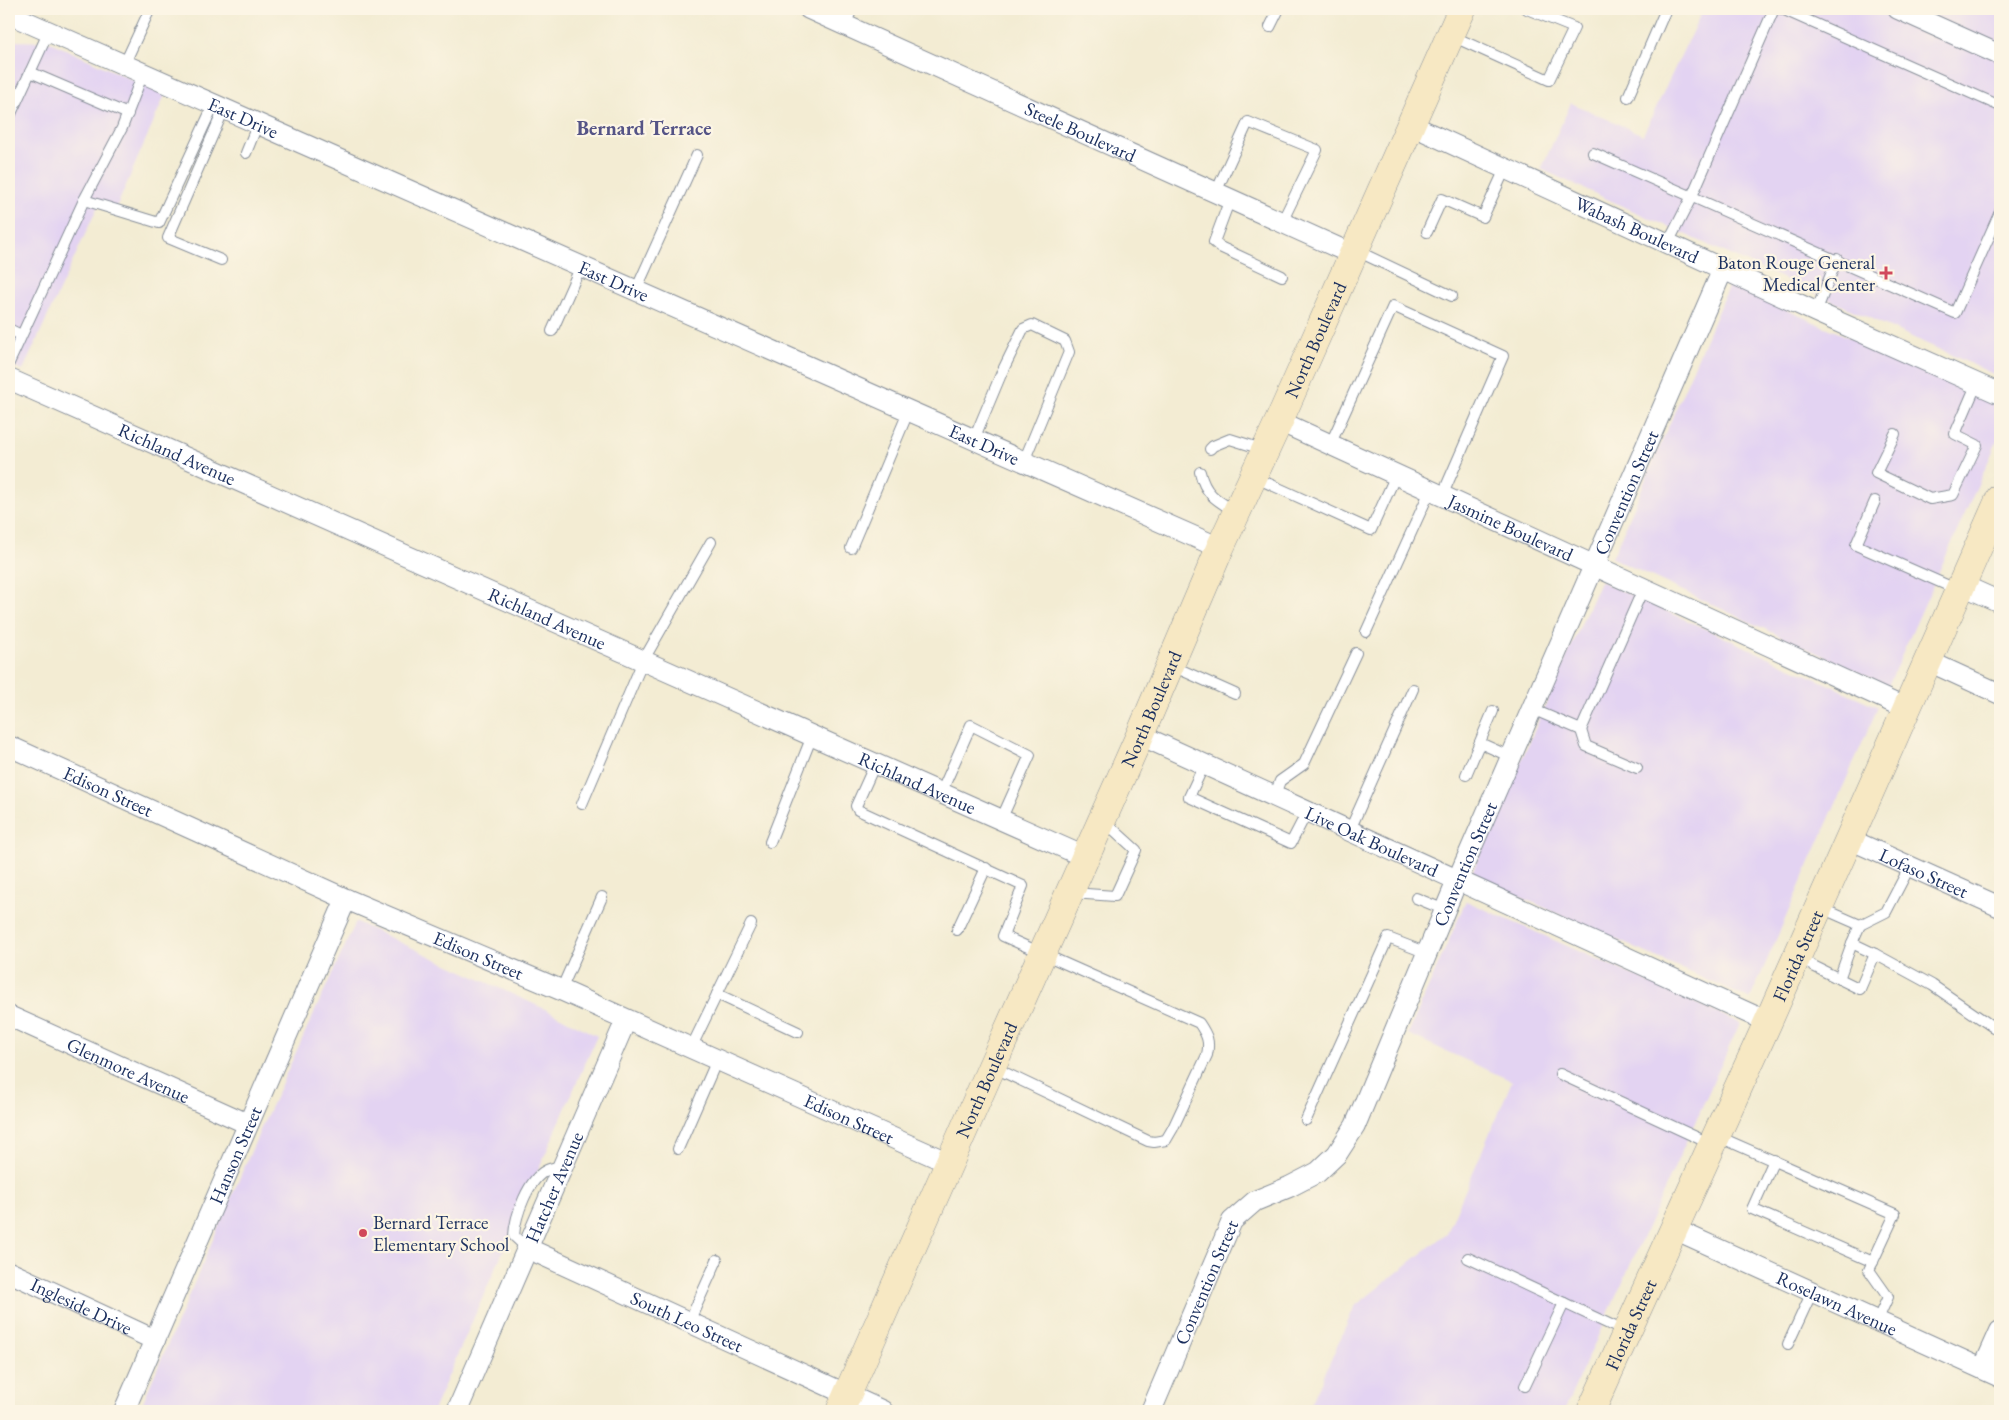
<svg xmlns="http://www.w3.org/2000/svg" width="2009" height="1420" viewBox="0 0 2009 1420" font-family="'EB Garamond',serif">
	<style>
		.built { fill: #e3d3f2 }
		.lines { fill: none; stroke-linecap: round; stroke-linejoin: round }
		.lane-casing { stroke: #878e98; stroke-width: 12 }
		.street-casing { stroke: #878e98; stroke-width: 22 }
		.secondary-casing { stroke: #878e98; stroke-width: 29 }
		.lane { stroke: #fff; stroke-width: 10 }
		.street { stroke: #fff; stroke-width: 20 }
		.secondary { stroke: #f7e8c3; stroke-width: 28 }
		.poi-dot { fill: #d1495b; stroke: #fcf5e5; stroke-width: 2 }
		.labels { text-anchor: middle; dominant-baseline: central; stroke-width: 4.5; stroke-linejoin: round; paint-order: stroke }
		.street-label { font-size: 19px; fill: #1b2f5e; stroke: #fcf5e5 }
		.poi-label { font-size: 19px; fill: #1b2f5e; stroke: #fcf5e5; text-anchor: end }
		.neighbourhood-label { font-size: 20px; font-weight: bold; fill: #555486; stroke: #fcf5e5 }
	</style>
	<rect width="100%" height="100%" fill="#fcf5e5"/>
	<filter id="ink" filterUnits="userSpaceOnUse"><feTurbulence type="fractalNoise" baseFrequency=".02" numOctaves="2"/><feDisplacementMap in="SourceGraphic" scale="10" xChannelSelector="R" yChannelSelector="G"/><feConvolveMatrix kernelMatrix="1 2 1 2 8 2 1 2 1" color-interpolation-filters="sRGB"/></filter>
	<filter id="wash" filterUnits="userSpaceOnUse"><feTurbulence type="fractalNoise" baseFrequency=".0096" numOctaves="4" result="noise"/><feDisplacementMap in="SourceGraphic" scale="20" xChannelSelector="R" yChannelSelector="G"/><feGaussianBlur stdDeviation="1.12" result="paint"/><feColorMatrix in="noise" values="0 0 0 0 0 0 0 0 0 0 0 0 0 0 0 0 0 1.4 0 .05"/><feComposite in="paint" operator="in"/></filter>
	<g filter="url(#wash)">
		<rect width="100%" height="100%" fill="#f3ecd3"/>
		<!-- built -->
		<g class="built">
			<polygon points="1703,9 2000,9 2000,377 1541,169 1571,103 1643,135"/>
			<polygon points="13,41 50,42 165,95 114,213 98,206 23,370 9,364 9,50"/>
			<polygon points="1729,285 2000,403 2000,435 1888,686 1612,558"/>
			<polygon points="1600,581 1878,707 1750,999 1471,875"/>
			<polygon points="1466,901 1740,1023 1564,1411 1308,1411 1355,1306 1447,1233 1512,1081 1408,1034"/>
			<polygon points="356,922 549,1011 597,1036 433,1411 139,1411 262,1126"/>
		</g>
	</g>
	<g filter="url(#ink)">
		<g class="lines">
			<!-- lane casing -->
			<g class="lane-casing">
				<g id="lane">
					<polyline points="1782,9 2000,106"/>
					<polyline points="845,25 852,9"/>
					<polyline points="1270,27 1279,9"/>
					<polyline points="1452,36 1549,80 1574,28 1527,9"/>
					<polyline points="124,65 150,9"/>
					<polyline points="30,72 128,114"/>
					<polyline points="1628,97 1666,9"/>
					<polyline points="9,118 49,31"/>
					<polyline points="246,153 258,123"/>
					<polyline points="1593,153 1955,313 2000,212"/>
					<polyline points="1216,192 1248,122 1317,150 1282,222"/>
					<polyline points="1230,199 1214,242 1220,247 1282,276"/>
					<polyline points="84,200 159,223 214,104"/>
					<polyline points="1427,232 1442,199 1483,217 1505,169"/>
					<polyline points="1668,243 1692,196 1774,9"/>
					<polyline points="1355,250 1452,296"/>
					<polyline points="221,260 168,238 224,109"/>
					<polyline points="636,290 697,155"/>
					<polyline points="1816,312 1837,259"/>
					<polyline points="9,329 21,335"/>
					<polyline points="552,331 581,266"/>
					<polyline points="9,363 84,200 122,128 143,73"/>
					<polyline points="1895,434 1876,473 1930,499 1953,495 1977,445 1955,434 1977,383"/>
					<polyline points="974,439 1002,372 1023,329 1032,325 1065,341 1069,352 1024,461"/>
					<polyline points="1330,445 1393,306 1503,356 1442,496"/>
					<polyline points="1210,449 1213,446 1230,439 1265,450"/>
					<path d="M 1200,472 C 1205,495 1218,501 1236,512"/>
					<polyline points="1254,477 1371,530 1396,475"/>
					<polyline points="1875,501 1856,545 1958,590"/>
					<polyline points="851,548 909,410"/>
					<polyline points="1366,632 1430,491"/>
					<polyline points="1170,665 1235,694"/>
					<polyline points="1532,709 1581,730 1643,589"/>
					<polyline points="1581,730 1586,746 1637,768"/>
					<polyline points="1480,743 1511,757"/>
					<path d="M 875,764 L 856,806 L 858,810 L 1023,886 L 1003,936 L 1199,1023 C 1207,1035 1210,1041 1207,1055 L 1173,1128 L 1166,1140 L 1154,1142 L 1148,1141 L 993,1067"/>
					<polyline points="1204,765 1189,797 1291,843 1307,812"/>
					<polyline points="1466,775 1493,711"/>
					<polyline points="941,793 971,725 1030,755 1001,820"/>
					<polyline points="1274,797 1280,781 1304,764 1356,653"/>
					<polyline points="582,804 643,661 711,542"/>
					<polyline points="1349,832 1413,689"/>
					<polyline points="770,842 812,736"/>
					<polyline points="1072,893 1115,896 1136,850 1103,820"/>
					<polyline points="1416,898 1445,910"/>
					<polyline points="1819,907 1860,925 1852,943"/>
					<polyline points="1860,925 1886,912 1910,866"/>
					<polyline points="957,930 986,868"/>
					<polyline points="1797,958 1860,989 1875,954 1932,985 1993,1027"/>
					<polyline points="1839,979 1852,943 1875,954"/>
					<polyline points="561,990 602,897"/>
					<polyline points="717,994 798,1032"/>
					<polyline points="691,1048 751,924"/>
					<polyline points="1560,1074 1711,1144"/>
					<polyline points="1306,1120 1388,938 1427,953"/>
					<polyline points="1717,1136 1895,1214 1869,1270 1888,1297 1877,1321"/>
					<polyline points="678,1149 717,1060"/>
					<polyline points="1774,1160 1752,1209 1873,1262"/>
					<path d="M 527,1248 L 514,1236 C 515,1216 528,1179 547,1170 C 551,1168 557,1167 562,1166"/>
					<polyline points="1468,1258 1626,1332"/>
					<polyline points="689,1322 717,1260"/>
					<polyline points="1788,1344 1812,1292"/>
					<polyline points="1525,1386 1564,1303"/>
				</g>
			</g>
			<!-- street casing -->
			<g class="street-casing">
				<g id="street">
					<path id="s1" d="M 809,9 L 1352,254"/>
					<polyline points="1898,9 2000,55"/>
					<path id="s2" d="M 9,14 L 1220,548"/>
					<path id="s3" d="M 1411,125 L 1816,312 L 2000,394"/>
					<path id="s4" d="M 9,379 L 1085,857"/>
					<path id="s5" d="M 1279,421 L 1907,709"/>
					<polyline points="1962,585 2000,602"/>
					<polyline points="1928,661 2000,694"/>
					<path id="s6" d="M 1140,735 L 1768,1022"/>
					<path id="s7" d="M 9,746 L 346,899 L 561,990 L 949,1163"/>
					<path id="s8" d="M 1849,839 L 2000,907"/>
					<path id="s9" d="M 9,1016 L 248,1124"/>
					<path id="s10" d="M 1674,1229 L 2000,1377"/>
					<path id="s11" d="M 527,1248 L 883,1411"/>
					<path id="s12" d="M 9,1272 L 155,1340"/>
					<polyline points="1983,1369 2000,1331"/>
					<path id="s13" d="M 124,1411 L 346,899"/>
					<path id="s14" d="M 457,1411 L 626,1020"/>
					<path id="s15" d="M 1151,1411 L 1232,1221 L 1255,1201 L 1289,1187 L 1318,1172 L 1337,1154 L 1355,1126 L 1457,881 L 1723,269"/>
				</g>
			</g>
			<!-- secondary casing -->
			<g class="secondary-casing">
				<g id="secondary">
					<path id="s16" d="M 840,1411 L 992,1066 L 1140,735 L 1220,548 L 1279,421 L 1462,9"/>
					<path id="s17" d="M 1591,1411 L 1768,1022 L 2000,498"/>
				</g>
			</g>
			<!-- lane -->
			<use href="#lane" class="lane"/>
			<!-- street -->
			<use href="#street" class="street"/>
			<!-- secondary -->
			<use href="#secondary" class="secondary"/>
		</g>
	</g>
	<!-- markers -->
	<g class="poi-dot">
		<path d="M1883.5 265.5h5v5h5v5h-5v5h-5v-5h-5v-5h5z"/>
		<circle cx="363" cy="1233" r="5"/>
	</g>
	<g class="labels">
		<!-- street labels -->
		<g class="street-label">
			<text stroke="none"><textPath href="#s2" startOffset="256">East Drive</textPath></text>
			<text stroke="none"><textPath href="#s1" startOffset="298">Steele Boulevard</textPath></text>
			<text stroke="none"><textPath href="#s3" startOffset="249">Wabash Boulevard</textPath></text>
			<text stroke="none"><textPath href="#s2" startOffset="661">East Drive</textPath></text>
			<text stroke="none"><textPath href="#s16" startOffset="1172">North Boulevard</textPath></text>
			<text stroke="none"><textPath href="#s2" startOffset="1066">East Drive</textPath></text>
			<text stroke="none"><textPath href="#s4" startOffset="184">Richland Avenue</textPath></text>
			<text stroke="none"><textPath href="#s15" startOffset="1055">Convention Street</textPath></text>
			<text stroke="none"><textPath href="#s5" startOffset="255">Jasmine Boulevard</textPath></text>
			<text stroke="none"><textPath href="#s4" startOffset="589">Richland Avenue</textPath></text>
			<text stroke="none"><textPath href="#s16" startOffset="768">North Boulevard</textPath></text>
			<text stroke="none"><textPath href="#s4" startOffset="994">Richland Avenue</textPath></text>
			<text stroke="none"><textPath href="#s7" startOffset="109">Edison Street</textPath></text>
			<text stroke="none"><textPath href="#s6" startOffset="255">Live Oak Boulevard</textPath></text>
			<text stroke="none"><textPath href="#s15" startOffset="650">Convention Street</textPath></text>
			<text stroke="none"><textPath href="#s8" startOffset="82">Lofaso Street</textPath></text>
			<text stroke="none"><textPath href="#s7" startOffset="514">Edison Street</textPath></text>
			<text stroke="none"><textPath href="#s17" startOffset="500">Florida Street</textPath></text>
			<text stroke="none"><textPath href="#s9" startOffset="131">Glenmore Avenue</textPath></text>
			<text stroke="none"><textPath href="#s16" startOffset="362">North Boulevard</textPath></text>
			<text stroke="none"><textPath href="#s7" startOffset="919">Edison Street</textPath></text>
			<text stroke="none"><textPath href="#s13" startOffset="279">Hanson Street</textPath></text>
			<text stroke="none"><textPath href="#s14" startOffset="244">Hatcher Avenue</textPath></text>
			<text stroke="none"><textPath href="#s15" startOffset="140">Convention Street</textPath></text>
			<text stroke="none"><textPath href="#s10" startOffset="179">Roselawn Avenue</textPath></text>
			<text stroke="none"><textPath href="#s12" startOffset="80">Ingleside Drive</textPath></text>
			<text stroke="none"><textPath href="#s11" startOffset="176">South Leo Street</textPath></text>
			<text stroke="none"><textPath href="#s17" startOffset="95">Florida Street</textPath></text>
		</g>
		<!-- poi labels -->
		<g class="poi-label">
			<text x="1875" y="262">Baton Rouge General<tspan x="1875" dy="22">Medical Center</tspan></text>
			<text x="373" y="1222" text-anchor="start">Bernard Terrace<tspan x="373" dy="22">Elementary School</tspan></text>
		</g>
		<!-- neighbourhood labels -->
		<g class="neighbourhood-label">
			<text x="644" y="128">Bernard Terrace</text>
		</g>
	</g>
	<!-- margin -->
	<rect width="2009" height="1420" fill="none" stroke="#fcf5e5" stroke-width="30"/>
</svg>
